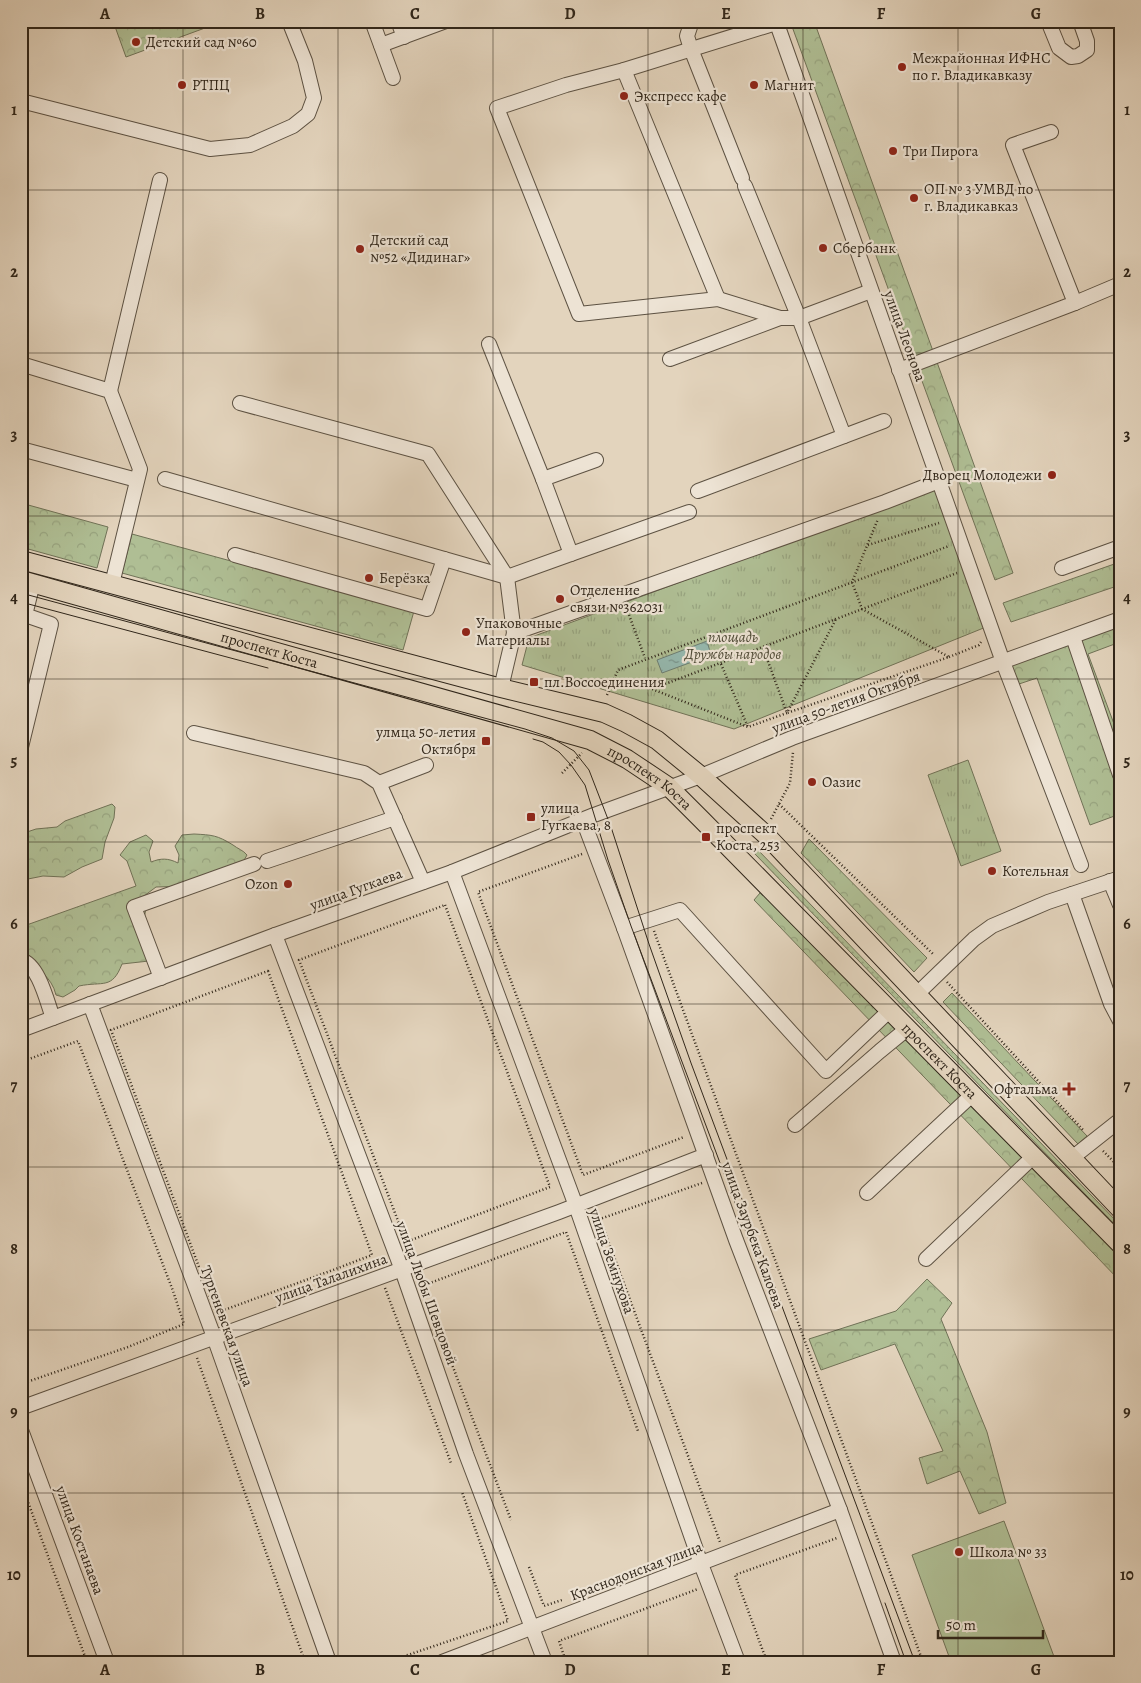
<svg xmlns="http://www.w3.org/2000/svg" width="1141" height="1683" viewBox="0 0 1141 1683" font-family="Alegreya,serif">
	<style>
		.grass { fill: url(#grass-dots); stroke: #707257 }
		.forest { fill: url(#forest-crowns); stroke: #707257 }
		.park { fill: url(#park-tufts); stroke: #707257 }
		.garden { fill: #afbe94; stroke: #707257 }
		.water { fill: url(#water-ripples); stroke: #6d7e73 }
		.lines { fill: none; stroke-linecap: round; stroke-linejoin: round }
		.minor-casing { stroke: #5d5243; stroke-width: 16 }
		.major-casing { stroke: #30261a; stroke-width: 20 }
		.path { stroke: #30261a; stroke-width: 2.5; stroke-dasharray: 1 2.5; stroke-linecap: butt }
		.minor { stroke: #ede3d4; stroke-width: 14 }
		.major { stroke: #e3d4bd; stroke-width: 18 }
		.tram { stroke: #30261a; stroke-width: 1 }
		.grid { fill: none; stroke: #30261a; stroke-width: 1; stroke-opacity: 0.55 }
		.poi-dot { fill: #8f2418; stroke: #ede3d4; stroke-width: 2 }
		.labels { text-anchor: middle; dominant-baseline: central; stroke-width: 4.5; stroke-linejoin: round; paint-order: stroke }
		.poi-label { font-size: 15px; fill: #30261a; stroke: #ede3d4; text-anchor: start }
		.street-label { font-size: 15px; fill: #30261a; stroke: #ede3d4 }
		.park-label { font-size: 15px; font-style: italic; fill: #504c38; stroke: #ede3d4 }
		.neatline { fill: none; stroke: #30261a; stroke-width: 2 }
		.grid-label { font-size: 16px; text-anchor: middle; font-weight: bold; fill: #30261a }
	</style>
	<defs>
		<pattern id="grass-dots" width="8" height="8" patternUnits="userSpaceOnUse" patternTransform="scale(1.25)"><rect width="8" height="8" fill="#afbe94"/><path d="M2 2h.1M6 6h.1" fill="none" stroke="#97a37f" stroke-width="1.8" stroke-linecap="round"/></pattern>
		<pattern id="forest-crowns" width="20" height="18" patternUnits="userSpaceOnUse" patternTransform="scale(1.25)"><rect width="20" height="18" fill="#afbe94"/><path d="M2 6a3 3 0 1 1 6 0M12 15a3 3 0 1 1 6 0" fill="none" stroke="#97a37f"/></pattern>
		<pattern id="park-tufts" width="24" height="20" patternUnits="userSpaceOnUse" patternTransform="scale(1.25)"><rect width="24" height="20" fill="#afbe94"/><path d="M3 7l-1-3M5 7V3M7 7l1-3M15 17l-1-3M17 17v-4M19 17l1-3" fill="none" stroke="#97a37f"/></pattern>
		<pattern id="water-ripples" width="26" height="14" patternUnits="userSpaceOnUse" patternTransform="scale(1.25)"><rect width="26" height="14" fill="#95b8ae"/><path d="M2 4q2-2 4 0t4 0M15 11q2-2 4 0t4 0" fill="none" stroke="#7a958d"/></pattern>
	</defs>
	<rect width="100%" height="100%" fill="#e3d4bd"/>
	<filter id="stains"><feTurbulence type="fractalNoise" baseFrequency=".004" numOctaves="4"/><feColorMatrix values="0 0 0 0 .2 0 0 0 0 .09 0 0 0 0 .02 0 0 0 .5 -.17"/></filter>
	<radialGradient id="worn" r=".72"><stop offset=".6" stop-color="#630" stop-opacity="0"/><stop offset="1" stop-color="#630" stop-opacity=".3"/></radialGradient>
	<!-- grass -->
	<polygon class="grass" points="758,850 1120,1225 1120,1230 754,853"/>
	<!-- forest -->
	<g class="forest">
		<polygon points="113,21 224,21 126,57"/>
		<polygon points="790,21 814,21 1013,573 995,580"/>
		<polygon points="21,503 108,527 97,568 21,547"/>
		<polygon points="132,534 414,611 403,650 122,573"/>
		<polygon points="1120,562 1120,585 1011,622 1003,603"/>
		<polygon points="1120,623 1120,642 1088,654 1120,740 1120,814 1090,825 1037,678 1007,688 999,666"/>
		<polygon points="112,804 115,807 114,818 105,842 102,859 82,867 64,877 43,876 28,879 21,884 21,834 36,829 57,827 65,821"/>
		<path d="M 194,834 C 212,835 217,835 233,845 C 238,849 243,850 247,855 L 243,862 L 188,886 L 156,887 L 140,899 L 147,903 L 143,924 L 149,961 L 122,964 C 112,990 103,981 79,986 L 75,990 L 63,997 L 56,995 C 52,977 36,967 21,956 L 26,946 L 21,939 L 21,927 L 136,886 L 127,861 L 120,855 L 130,842 L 146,835 L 153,841 L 149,852 L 151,862 C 161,858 168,858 178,863 L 179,855 L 175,846 L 182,835 Z"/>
		<polygon points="809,839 927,958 914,972 801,853"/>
		<polygon points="766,886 1120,1252 1120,1281 754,900"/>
		<polygon points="952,993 1087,1136 1078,1144 943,1002"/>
		<polygon points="927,1279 952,1303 941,1319 987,1432 1006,1503 979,1514 960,1471 927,1484 919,1458 943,1451 895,1344 821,1370 809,1339 896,1311"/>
	</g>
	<!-- park -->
	<g class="park">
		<polygon points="937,487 986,627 734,729 522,665 529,638"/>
		<polygon points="968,760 1001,851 961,866 928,775"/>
	</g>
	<!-- garden -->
	<polygon class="garden" points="1004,1521 1056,1662 951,1662 912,1555"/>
	<!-- water -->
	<polygon class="water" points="707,641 711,655 662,673 657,660"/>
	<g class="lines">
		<!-- minor casing -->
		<g class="minor-casing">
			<g id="minor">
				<polyline points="130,21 134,21"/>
				<polyline points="372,21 393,78"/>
				<polyline points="398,21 404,37"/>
				<polyline points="692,21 687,36 691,49 742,178"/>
				<polyline points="776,21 1003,662 1081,865"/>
				<polyline points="1048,21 1059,48 1071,57 1078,56 1087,50 1087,41 1080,21"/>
				<polyline points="776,23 624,70 566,85 497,108 579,314 718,299 780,318 799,318 871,291"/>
				<polyline points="381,45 446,21"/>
				<polyline points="624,70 718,299"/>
				<polyline points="21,101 210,149 250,145 293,126 308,114 314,98 305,61 289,21"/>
				<polyline points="745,186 799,318 844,436"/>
				<polyline points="1075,303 1120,284"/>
				<polyline points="489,344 543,479"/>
				<polyline points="670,359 780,318"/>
				<polyline points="21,364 110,391 140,469 112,584"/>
				<polyline points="899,370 1075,303 1013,145 1051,132"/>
				<polyline points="110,391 160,180"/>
				<polyline points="240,403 428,454 507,577 514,633"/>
				<polyline points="21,449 137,480"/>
				<polyline points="165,479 507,577 571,554 543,479 596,460"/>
				<polyline points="698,491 884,421"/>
				<polyline points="571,554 689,512"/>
				<polyline points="235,555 427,609 444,559"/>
				<polyline points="1062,568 1120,547"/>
				<polyline points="1073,637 1120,775"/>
				<polyline points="501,688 514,633 885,502 939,481"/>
				<polyline points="194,733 364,773 379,783 423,882"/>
				<polyline points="21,747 51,624 25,615 33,583"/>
				<polyline points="379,783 426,765"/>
				<polyline points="583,820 624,928 736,1240 840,1510 894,1662"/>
				<polyline points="267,861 395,818"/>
				<polyline points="452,872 576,1206 701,1564 738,1662"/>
				<polyline points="1110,881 1120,905"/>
				<polyline points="1072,894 1111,1004 1120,1021"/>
				<polyline points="624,928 680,910 826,1071 889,1011"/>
				<polyline points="275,935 402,1270 466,1454 545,1662"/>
				<path d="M 21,960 C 39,965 47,1002 53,1018"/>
				<polyline points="161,978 134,907 254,864"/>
				<polyline points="916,995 974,939 992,926 1048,902 1120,878"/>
				<polyline points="90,1004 214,1337 329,1662"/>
				<polyline points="21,1030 275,935 452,872 594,815 701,776 792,738 1120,619"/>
				<polyline points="795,1125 880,1051 908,1028"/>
				<polyline points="1072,1158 1120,1120"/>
				<polyline points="867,1193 973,1094"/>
				<polyline points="926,1259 1034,1156"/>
				<polyline points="21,1407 26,1406 559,1212 706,1155"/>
				<polyline points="21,1430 107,1662"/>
				<polyline points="442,1662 840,1510"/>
			</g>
		</g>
		<!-- major casing -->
		<g class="major-casing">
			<g id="major">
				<polyline points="21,560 501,688 604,713 626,723 657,740 701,776 768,837 1120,1209"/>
				<path id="s1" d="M 21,580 L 590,740 L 627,759 L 669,787 L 702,820 L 1120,1244"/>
			</g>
		</g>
		<!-- path -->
		<g class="path">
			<polyline points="868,545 939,523"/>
			<polyline points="629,615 645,658"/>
			<polyline points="763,648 787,713 949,657 862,609 852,582 878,519"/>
			<polyline points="949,657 979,645 981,642"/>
			<polyline points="721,664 748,727"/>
			<polyline points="615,679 652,689 748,727 787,713 836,619"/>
			<polyline points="652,689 957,573"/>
			<polyline points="607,695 618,670 949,546"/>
			<polyline points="562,773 582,753"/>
			<polyline points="779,804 933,954"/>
			<polyline points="771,819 790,783 793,752"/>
			<polyline points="582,854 478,892 583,1175 684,1137"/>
			<polygon points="445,905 550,1187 406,1242 299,960"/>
			<polyline points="654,931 923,1662"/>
			<polygon points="268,971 372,1255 333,1270 216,1313 111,1030"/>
			<polyline points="947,982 1084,1131"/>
			<polyline points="21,1062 78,1041 173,1291 184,1324 128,1347 21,1384"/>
			<polyline points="1103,1151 1120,1168"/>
			<polyline points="702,1183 600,1219 720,1542"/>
			<polyline points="422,1286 566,1232 638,1431"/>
			<polyline points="385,1288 451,1463"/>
			<polyline points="439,1330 511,1520"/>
			<polyline points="197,1358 305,1662"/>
			<polyline points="21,1483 87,1662"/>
			<polyline points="529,1567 544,1606 562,1600"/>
			<polyline points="387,1662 508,1621 462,1492"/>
			<polyline points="504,1662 519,1656 521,1662"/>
			<polyline points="566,1662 559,1641 698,1589"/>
			<polyline points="767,1662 735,1575 837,1538"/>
		</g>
		<!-- minor -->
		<use href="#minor" class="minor"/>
		<!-- major -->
		<use href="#major" class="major"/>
		<!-- tram -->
		<g class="tram">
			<polyline points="21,593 525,729 552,738 574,751 589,770 611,827 649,944 691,1063 915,1662"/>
			<polyline points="21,602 268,668"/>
			<polyline points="533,739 543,742 559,752 571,765 585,785 608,860 631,926 749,1240"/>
			<polyline points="885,1603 906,1662"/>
		</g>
	</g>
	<!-- grid -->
	<path class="grid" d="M 183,21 L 183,1662M 338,21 L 338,1662M 493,21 L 493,1662M 648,21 L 648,1662M 803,21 L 803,1662M 958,21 L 958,1662M 21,190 L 1120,190M 21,353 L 1120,353M 21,516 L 1120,516M 21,679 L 1120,679M 21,842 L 1120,842M 21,1004 L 1120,1004M 21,1167 L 1120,1167M 21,1330 L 1120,1330M 21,1493 L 1120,1493"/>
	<!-- markers -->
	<g class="poi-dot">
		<circle cx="136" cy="42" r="5"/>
		<circle cx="902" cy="67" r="5"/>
		<circle cx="182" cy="85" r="5"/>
		<circle cx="754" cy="85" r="5"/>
		<circle cx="624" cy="96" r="5"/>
		<circle cx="893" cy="151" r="5"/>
		<circle cx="914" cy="198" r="5"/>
		<circle cx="823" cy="248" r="5"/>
		<circle cx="360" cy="249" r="5"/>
		<circle cx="1052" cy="475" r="5"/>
		<circle cx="369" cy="578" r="5"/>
		<circle cx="560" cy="599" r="5"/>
		<circle cx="466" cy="632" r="5"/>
		<rect x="529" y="677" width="10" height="10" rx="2.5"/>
		<rect x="481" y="736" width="10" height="10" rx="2.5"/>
		<circle cx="812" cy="782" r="5"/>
		<rect x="526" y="812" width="10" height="10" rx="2.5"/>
		<rect x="701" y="832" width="10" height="10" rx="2.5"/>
		<circle cx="992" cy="871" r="5"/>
		<circle cx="288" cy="884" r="5"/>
		<path d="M1066.5 1081.5h5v5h5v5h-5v5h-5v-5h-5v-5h5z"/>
		<circle cx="959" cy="1552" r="5"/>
	</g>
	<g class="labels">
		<!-- poi labels -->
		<g class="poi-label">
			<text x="146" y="42">Детский сад №60</text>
			<text x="912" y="58">Межрайонная ИФНС<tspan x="912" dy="17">по г. Владикавказу</tspan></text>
			<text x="192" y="85">РТПЦ</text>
			<text x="764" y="85">Магнит</text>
			<text x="634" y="96">Экспресс кафе</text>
			<text x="903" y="151">Три Пирога</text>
			<text x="924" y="189">ОП № 3 УМВД по<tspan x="924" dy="17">г. Владикавказ</tspan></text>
			<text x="370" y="240">Детский сад<tspan x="370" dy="17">№52 «Дидинаг»</tspan></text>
			<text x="833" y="248">Сбербанк</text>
			<text x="1042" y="475" text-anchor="end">Дворец Молодежи</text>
			<text x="379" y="578">Берёзка</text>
			<text x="570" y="590">Отделение<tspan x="570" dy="17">связи №362031</tspan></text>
			<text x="476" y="623">Упаковочные<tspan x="476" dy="17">Материалы</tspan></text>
			<text x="544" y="682">пл.Воссоединения</text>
			<text x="476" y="732" text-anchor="end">улмца 50-летия<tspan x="476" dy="17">Октября</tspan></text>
			<text x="822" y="782">Оазис</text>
			<text x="541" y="808">улица<tspan x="541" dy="17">Гугкаева, 8</tspan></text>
			<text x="716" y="828">проспект<tspan x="716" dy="17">Коста, 253</tspan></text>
			<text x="1002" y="871">Котельная</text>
			<text x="278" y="884" text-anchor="end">Ozon</text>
			<text x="1058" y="1089" text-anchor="end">Офтальма</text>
			<text x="969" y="1552">Школа № 33</text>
		</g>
		<!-- street labels -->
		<g class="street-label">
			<text transform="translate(905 336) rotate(70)">улица Леонова</text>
			<text stroke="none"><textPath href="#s1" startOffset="258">проспект Коста</textPath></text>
			<text transform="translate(846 702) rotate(-20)">улица 50-летия Октября</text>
			<text stroke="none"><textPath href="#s1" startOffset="662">проспект Коста</textPath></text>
			<text transform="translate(356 889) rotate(-20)">улица Гугкаева</text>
			<text stroke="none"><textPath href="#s1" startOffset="1068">проспект Коста</textPath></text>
			<text transform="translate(753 1235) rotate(70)">улица Заурбека Калоева</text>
			<text transform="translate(612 1261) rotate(71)">улица Земнухова</text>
			<text transform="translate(331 1278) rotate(-20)">улица Талалихина</text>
			<text transform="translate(427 1293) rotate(70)">улица Любы Шевцовой</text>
			<text transform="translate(227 1326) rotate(70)">Тургеневская улица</text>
			<text transform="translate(80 1540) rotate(70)">улица Костанаева</text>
			<text transform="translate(636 1571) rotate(-21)">Краснодонская улица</text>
		</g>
		<!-- park labels -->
		<g class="park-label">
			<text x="733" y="637">площадь<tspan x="733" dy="17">Дружбы народов</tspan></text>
		</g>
	</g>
	<!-- margin -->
	<rect width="1141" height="1683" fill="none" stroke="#e3d4bd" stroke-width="55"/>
	<!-- scale -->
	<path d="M938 1630v8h105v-8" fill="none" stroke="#30261a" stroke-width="2.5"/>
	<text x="946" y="1630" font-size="15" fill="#30261a" stroke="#ede3d4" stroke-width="4" paint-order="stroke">50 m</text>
	<rect x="28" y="28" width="1086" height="1628" class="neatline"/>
	<g class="grid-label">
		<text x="105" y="19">A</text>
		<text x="260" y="19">B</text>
		<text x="415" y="19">C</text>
		<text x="570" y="19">D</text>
		<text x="726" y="19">E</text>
		<text x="881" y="19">F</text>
		<text x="1036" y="19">G</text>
		<text x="14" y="115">1</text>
		<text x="1127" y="115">1</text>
		<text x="14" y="277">2</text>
		<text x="1127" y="277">2</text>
		<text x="14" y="440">3</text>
		<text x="1127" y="440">3</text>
		<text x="14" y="603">4</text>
		<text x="1127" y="603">4</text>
		<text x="14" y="766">5</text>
		<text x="1127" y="766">5</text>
		<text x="14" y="929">6</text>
		<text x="1127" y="929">6</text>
		<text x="14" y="1091">7</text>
		<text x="1127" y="1091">7</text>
		<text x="14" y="1254">8</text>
		<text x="1127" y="1254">8</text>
		<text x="14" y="1417">9</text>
		<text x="1127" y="1417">9</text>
		<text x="14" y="1580">10</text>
		<text x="1127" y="1580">10</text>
		<text x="105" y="1675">A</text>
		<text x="260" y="1675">B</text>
		<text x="415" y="1675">C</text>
		<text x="570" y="1675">D</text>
		<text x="726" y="1675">E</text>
		<text x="881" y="1675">F</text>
		<text x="1036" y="1675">G</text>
	</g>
	<rect width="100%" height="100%" filter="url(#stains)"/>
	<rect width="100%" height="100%" fill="url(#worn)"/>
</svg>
